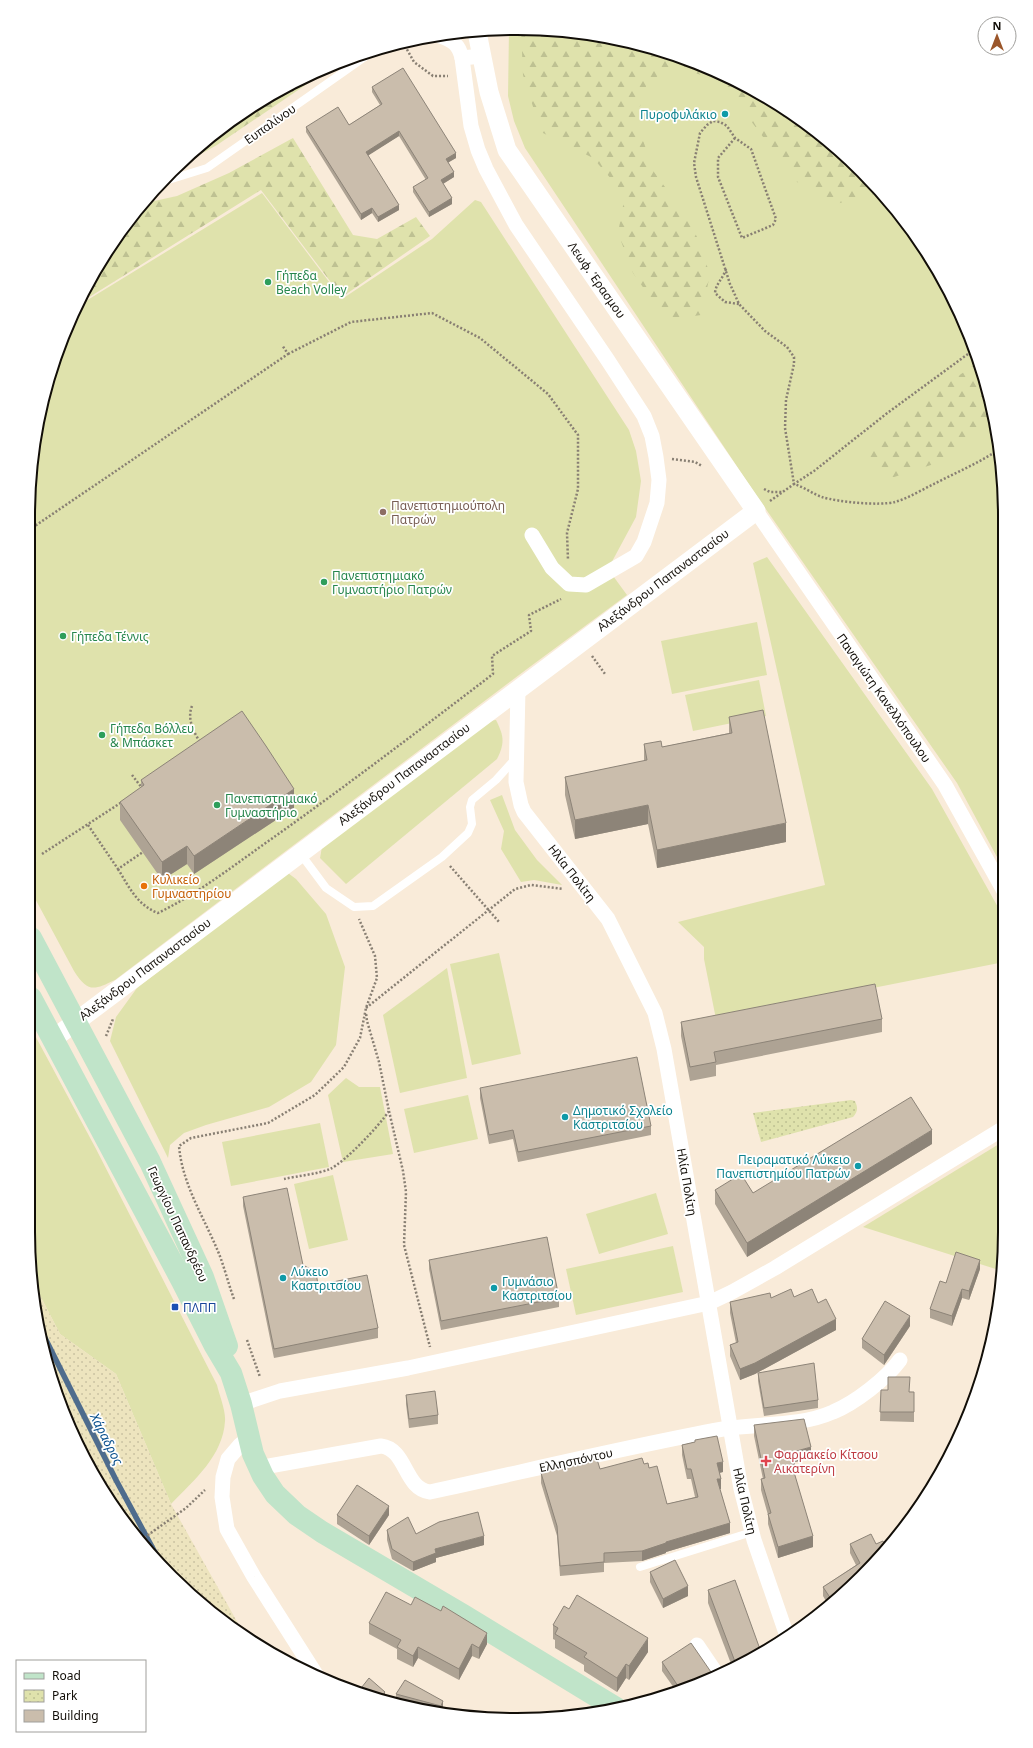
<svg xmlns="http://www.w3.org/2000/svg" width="1033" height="1748" viewBox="0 0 1033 1748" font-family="'Noto Sans',sans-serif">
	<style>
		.grass { fill: #dfe2ac }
		.forest { fill: url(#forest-firs) }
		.sand { fill: url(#sand-dots) }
		.park { fill: url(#park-dots) }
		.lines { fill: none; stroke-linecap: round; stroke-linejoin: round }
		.stream { stroke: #4e6c8d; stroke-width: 5.5 }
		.path { stroke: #887f73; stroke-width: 2.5; stroke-dasharray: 2 2; stroke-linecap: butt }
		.service { stroke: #fff; stroke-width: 8 }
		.minor { stroke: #fff; stroke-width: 15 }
		.tertiary { stroke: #fff; stroke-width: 19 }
		.secondary { stroke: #c0e4c9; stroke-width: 22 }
		.wall { fill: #aea394 }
		.shaded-wall { fill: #8d8478 }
		.building { fill: #cabdac; stroke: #8d8478 }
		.culture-dot { fill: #0f9aa8; stroke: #fff; stroke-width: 1.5 }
		.leisure-dot { fill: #2e9e5b; stroke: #fff; stroke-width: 1.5 }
		.education-dot { fill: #8d6e63; stroke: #fff; stroke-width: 1.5 }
		.food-dot { fill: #e8710a; stroke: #fff; stroke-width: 1.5 }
		.transit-dot { fill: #1a4fb4; stroke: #fff; stroke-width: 1.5 }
		.health-dot { fill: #e0444e; stroke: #fff; stroke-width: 1.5 }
		.labels { text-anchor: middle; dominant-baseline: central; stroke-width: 3.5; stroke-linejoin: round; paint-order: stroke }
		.culture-label { font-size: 12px; fill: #0d838f; stroke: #fff; text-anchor: start }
		.street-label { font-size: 12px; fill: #120e08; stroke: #fff }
		.leisure-label { font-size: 12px; fill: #27864d; stroke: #fff; text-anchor: start }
		.education-label { font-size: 12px; fill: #785e54; stroke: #fff; text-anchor: start }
		.food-label { font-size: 12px; fill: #c56008; stroke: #fff; text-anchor: start }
		.transit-label { font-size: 12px; fill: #164399; stroke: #fff; text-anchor: start }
		.health-label { font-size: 12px; fill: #be3a42; stroke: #fff; text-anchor: start }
		.water-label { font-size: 13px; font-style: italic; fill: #074f8c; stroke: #fff }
		.rim { fill: none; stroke: #120e08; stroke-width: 2 }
	</style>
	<defs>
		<pattern id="forest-firs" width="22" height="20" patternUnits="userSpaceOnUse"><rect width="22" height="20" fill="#dfe2ac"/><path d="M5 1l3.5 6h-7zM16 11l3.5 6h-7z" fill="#bec192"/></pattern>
		<pattern id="sand-dots" width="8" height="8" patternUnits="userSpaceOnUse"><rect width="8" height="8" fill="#ede4be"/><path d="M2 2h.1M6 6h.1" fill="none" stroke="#cac2a2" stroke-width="1.8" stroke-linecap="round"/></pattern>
		<pattern id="park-dots" width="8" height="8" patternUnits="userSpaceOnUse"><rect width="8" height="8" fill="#dfe2ac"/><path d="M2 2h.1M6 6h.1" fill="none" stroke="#bec192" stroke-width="1.8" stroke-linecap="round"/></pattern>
	</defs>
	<rect width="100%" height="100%" fill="#f9ebd9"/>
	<!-- grass -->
	<g class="grass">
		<polygon points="517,28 612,37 704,65 788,110 884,194 940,272 988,390 1004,484 1004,870 957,783 756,495 525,148 514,121 508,96 509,29"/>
		<path d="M 262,193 L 342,299 L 432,239 L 475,200 L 481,202 L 629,430 L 636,451 L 641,481 L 636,517 L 608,569 L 627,595 L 531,666 L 115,980 C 94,990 88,993 74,971 L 31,891 L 29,484 L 54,359 L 81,304 Z"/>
		<polygon points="767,557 932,789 1004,918 1004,962 716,1019 704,959 704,947 678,922 825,885 753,563"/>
		<polygon points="757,622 767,675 672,694 661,641"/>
		<polygon points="759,680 766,716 693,731 685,695"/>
		<path d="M 496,720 C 504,736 505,743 497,759 L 346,884 L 320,858 L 322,847 L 487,721 Z"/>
		<polygon points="502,795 515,830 537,860 562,885 534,880 521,882 501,849 504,831 490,800"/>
		<polygon points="288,873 296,879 326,914 345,967 336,1045 311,1082 269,1107 206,1125 184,1133 170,1145 168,1158 110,1041 116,1017 137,988"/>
		<polygon points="499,953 521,1054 472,1065 450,964"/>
		<polygon points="447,968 467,1078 400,1093 383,1015"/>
		<path d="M 31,1028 L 95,1147 L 217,1385 C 219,1394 226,1411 225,1421 C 223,1456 194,1480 171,1504 L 116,1374 L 60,1334 L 32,1280 Z"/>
		<polygon points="346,1078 359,1087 380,1087 393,1154 343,1162 328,1095"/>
		<polygon points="468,1095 478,1139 414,1153 404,1109"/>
		<polygon points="320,1123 329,1167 231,1186 222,1142"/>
		<polygon points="1004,1141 1004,1264 1002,1271 863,1227"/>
		<polygon points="333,1175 348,1240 309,1249 294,1184"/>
		<polygon points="656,1193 668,1234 599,1254 586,1214"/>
		<polygon points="673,1246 683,1292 576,1315 566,1269"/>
	</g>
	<!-- forest -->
	<g class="forest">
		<polygon points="521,28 612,37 704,65 788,110 880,191 878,193 836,204 797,182 729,92 704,76 674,66 647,83 636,120 654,172 687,217 699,241 710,275 701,315 666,320 633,273 618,233 625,195 593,158 541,132 523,75"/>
		<polygon points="338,63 217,145 174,169 245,110 330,65"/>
		<polygon points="293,138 353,235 377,239 416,217 430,236 342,297 261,190 83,301 110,245 145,203 177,196 229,173"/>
		<polygon points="977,363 988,390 993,417 976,433 937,463 888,479 861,456 915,406"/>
	</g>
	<!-- sand -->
	<polygon class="sand" points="32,1280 60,1334 116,1374 171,1504 244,1634 219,1619 129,1529 78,1448 54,1388 32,1295"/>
	<!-- park -->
	<path class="park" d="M 851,1100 L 855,1101 C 858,1108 858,1111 853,1117 L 761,1142 L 753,1113 Z"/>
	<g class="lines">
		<!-- stream -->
		<polyline class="stream" points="40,1328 116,1480 158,1558"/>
		<!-- path -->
		<g class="path">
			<polyline points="405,46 414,62 433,76 448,76"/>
			<polyline points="290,86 294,92"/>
			<polyline points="735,138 718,158 718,177 742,238 773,225 776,219 751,149 735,138 727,126 720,122 713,121 707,125 700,133 694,163 696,177 730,284 739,304 765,331 787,347 794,357 794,364 786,400 785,428 794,484 814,471 886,414 972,351"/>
			<path d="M 726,269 C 723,279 716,283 715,293 L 725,302 L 739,304"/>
			<polyline points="288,354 351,322 432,313 480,338 548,394 578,435 578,489 567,533 568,560"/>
			<polyline points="672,459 695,462 702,466"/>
			<polyline points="764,489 770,492 782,492"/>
			<path d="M 770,501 L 794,484 C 804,487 813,494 822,497 C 838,502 879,506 895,502 C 909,498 923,489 936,483 C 957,472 979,463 998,450"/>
			<polyline points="29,530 288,354 282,345"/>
			<polyline points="592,656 605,674"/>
			<path d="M 192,706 C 187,718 193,731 200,742"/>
			<polyline points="132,775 142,788"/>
			<polyline points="88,825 118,869 143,852"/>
			<polyline points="42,854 122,802"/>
			<polyline points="450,866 499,922"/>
			<path d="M 118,869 C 129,887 137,905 158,913 C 201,892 238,862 277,835 C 350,783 421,729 493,674 L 492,656 L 531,631 L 529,615 L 561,599"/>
			<polyline points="366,1008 515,889 531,885 563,889"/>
			<polyline points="106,1036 113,1019"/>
			<polyline points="389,1111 403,1171 406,1192 404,1245 430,1347"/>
			<path d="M 284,1179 C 297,1176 318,1174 330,1169 C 345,1162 379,1126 389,1111 L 379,1062 L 367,1021 L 366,1013"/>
			<path d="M 234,1299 C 228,1283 224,1265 217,1249 C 203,1216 182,1183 179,1146 L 191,1138 L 268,1123 L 315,1095 L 344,1067 L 360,1038 L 366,1008 L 377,978 L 375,956 L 359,919"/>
			<polyline points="247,1340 260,1377"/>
			<polyline points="141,1540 186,1508 205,1490"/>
		</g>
		<!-- service -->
		<g class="service">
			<polyline points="162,182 207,168 372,52"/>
			<polyline points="300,853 326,888 354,907 373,906 442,857 468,833 472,824 470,807 472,800 496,780 515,759"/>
			<polyline points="31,862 32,861"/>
			<polyline points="640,1567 752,1532"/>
		</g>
		<!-- minor -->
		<g class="minor">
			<path d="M 440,36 C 453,40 459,45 462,58"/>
			<polyline points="481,56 462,58 471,126 478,150 486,169 516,225 607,359 644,416 652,436 656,457 659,480 657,503 644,542 636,556 586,585 569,584 552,568 532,535"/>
			<polyline points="756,511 945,785 1004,891"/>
			<polyline points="518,689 516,782 521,805 524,812 608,919 655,1013 664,1049 741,1489 754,1540 787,1636"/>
			<polyline points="241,1404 280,1391 408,1368 709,1303 732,1292 775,1268 1004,1128"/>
			<polyline points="249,1438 240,1445 228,1459 223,1477 222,1497 227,1529 254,1577 317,1676"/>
			<path d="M 258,1468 L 381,1446 C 407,1449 404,1489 430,1492 C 527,1471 625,1447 723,1429 C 759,1423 799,1427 833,1412 C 855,1403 886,1379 900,1360"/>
			<polyline points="697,1645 718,1676"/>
		</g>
		<!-- tertiary -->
		<polyline class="tertiary" points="53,1039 756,511 507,150 489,92 477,32"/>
		<!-- secondary -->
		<g class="secondary">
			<polyline points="31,938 150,1162 203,1277 227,1346"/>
			<polyline points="31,998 182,1281 215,1346 231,1373 241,1404 253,1454 263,1476 275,1494 297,1515 322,1532 463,1615 616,1708"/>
		</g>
	</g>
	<!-- wall -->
	<g class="wall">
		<polygon points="372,87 456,158 448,162 454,177 443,184 452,204 429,217 413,192 413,187 426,180 399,136 368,155 399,210 378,222 372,213 361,220 306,132 306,127 349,125 380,105 372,92"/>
		<polygon points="729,717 786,842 657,868 648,824 575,839 565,795 565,777 644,761 644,744 662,747 729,733"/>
		<polygon points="141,780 294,808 194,874 187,864 162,880 120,820 120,802 141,788"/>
		<polygon points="882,1019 882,1032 716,1065 716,1076 690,1081 681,1036 681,1022"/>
		<polygon points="480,1088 651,1126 651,1135 518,1162 513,1139 489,1144 480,1098"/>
		<polygon points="932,1144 747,1257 715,1204 715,1190 753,1193"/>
		<polygon points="243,1197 303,1265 318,1285 378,1328 378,1338 274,1358 243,1206"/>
		<polygon points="429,1260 559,1298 559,1307 441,1330 429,1269"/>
		<polygon points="980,1269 969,1300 962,1298 952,1326 930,1318 930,1309 946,1283"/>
		<polygon points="794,1297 818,1303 836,1330 755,1374 740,1380 730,1356 730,1345 736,1343 730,1313 730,1302 771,1298"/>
		<polygon points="910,1326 884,1365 862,1348 862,1339"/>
		<polygon points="758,1373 818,1400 818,1408 764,1416 758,1381"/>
		<polygon points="881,1390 914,1392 914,1422 880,1421"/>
		<polygon points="406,1395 438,1415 438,1424 409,1428 406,1404"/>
		<polygon points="754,1425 811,1458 795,1462 795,1472 794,1472 813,1547 778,1558 768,1524 768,1515 761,1490 761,1479 763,1479 754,1436"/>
		<polygon points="695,1440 723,1472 720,1473 721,1489 720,1489 730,1533 666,1552 666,1553 642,1561 604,1563 604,1572 560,1576 557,1536 541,1483 541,1473 600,1469 644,1464 649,1468 667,1504 695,1497 691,1479 687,1479 682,1455 682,1445 695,1442"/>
		<polygon points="337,1515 389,1515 369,1545 337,1524"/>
		<polygon points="387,1530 416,1534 484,1545 436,1558 436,1562 413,1571 392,1559 387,1540"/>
		<polygon points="850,1544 876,1544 862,1577 829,1606 823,1596 823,1587 856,1565 850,1553"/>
		<polygon points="650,1572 688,1596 663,1608 650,1582"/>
		<polygon points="708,1590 761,1652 733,1669 708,1603"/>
		<polygon points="569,1609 648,1652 629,1680 626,1678 617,1692 584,1671 584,1665 555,1648 555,1640 553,1639 553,1625"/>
		<polygon points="369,1623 487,1644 479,1659 472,1656 459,1680 418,1658 413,1667 397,1659 397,1649 369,1634"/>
		<polygon points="662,1662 711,1672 673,1694 663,1697 663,1695 674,1688 662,1671"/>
		<polygon points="396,1694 443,1701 443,1710 442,1713 396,1703"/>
	</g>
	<!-- shaded-wall -->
	<g class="shaded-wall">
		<polygon points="399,131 399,136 366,157 366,152"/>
		<polygon points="456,153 456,158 446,164 446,159"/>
		<polygon points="454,172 454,177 441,185 441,180"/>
		<polygon points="452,198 452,204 429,217 429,212"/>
		<polygon points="399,205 399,210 378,222 378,217"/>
		<polygon points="372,208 372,213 361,220 361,214"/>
		<polygon points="294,789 294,808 194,874 194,856"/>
		<polygon points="648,805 648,824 575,839 575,820"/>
		<polygon points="786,823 786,842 657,868 657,850"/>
		<polygon points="187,846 187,864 162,880 162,862"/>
		<polygon points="932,1130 932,1144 747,1257 747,1243"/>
		<polygon points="980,1260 980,1269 969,1300 969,1291"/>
		<polygon points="962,1289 962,1298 952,1326 952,1316"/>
		<polygon points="910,1316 910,1326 884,1365 884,1355"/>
		<polygon points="836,1319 836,1330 755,1374 740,1380 740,1369"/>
		<polygon points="811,1447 811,1458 795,1462 795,1472 791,1473 791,1462 793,1452"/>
		<polygon points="723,1462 723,1472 717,1473 717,1463"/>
		<rect x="717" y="1479" width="4" height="10"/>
		<polygon points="389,1506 389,1515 369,1545 369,1536"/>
		<polygon points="730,1523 730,1533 666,1552 666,1553 642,1561 642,1551 666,1542"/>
		<polygon points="484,1536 484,1545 436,1558 436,1562 413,1571 413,1562 435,1549"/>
		<polygon points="813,1536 813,1547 778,1558 778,1547"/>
		<polygon points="688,1586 688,1596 663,1608 663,1599"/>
		<polygon points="487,1633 487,1644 479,1659 479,1648"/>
		<polygon points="648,1638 648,1652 629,1680 629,1666"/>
		<polygon points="472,1644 472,1656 459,1680 459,1669"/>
		<polygon points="418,1647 418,1658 413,1667 413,1656"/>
		<polygon points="626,1664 626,1678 617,1692 617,1678"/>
		<polygon points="385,1692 385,1700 379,1699"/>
		<polygon points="443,1701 443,1710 442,1713 441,1713 441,1706"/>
	</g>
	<!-- building -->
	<g class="building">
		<polygon points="403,68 456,153 446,159 454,172 441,180 452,198 429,212 413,187 428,178 399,131 366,152 399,205 378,217 372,208 361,214 306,127 338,107 349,125 382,104 372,87"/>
		<polygon points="763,710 786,823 657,850 648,805 575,820 565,777 647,760 644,744 661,741 662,747 732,733 729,717"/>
		<polygon points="242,711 266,746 294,789 194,856 187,846 162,862 120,802 144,785 141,780"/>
		<polygon points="875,984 882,1019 714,1052 716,1062 690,1067 681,1022"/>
		<polygon points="637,1057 651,1126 518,1152 513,1130 489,1135 480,1088"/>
		<polygon points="911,1097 932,1130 747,1243 715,1190 741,1174 753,1193"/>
		<polygon points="287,1188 303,1265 316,1272 318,1285 367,1275 378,1328 274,1349 243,1197"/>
		<polygon points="547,1237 559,1298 441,1321 429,1260"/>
		<polygon points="956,1252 980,1260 969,1291 962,1289 952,1316 930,1309 940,1281 946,1283"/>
		<polygon points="791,1289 794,1297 812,1289 818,1303 826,1299 836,1319 755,1363 740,1369 730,1345 738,1342 730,1302 770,1293 771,1298"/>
		<polygon points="885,1301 910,1316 884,1355 862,1339"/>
		<polygon points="814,1363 818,1400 764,1408 758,1373"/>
		<polygon points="888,1377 910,1377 909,1392 914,1392 914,1412 880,1412 881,1390 888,1390"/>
		<polygon points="435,1391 438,1415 409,1419 406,1395"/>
		<polygon points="804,1419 811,1447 793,1452 795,1461 791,1462 813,1536 778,1547 768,1514 771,1513 761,1479 765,1478 754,1425"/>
		<polygon points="717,1436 723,1462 717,1463 721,1479 717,1479 730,1523 666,1542 666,1543 642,1551 604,1553 604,1562 560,1566 557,1526 541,1473 596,1456 600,1469 642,1458 644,1464 648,1463 649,1468 657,1466 667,1504 698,1497 691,1469 687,1469 682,1445 695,1442 695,1440"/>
		<polygon points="357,1485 389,1506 369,1536 337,1515"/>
		<polygon points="478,1512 484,1536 435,1549 436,1553 413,1562 392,1549 387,1530 408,1517 416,1534 439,1522"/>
		<polygon points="871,1534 876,1544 883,1541 886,1548 862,1577 833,1602 823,1587 860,1563 850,1544"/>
		<polygon points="675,1560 688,1586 663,1599 650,1572"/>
		<polygon points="735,1580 761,1652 737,1667 708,1590"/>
		<polygon points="386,1592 411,1605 415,1597 441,1611 443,1606 487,1633 479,1648 472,1644 459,1669 418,1647 413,1656 397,1647 401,1640 369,1623"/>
		<polygon points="577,1595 648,1638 629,1666 626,1664 617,1678 584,1657 587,1653 555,1634 558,1628 553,1625 564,1606 569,1609"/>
		<polygon points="828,1606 814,1619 800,1628 798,1624"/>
		<polygon points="691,1643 711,1672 718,1676 673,1694 663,1696 663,1695 678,1686 662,1662"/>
		<polygon points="369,1678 385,1692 379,1699 360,1694 358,1692"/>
		<polygon points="405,1680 443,1701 441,1706 396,1694"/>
	</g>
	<!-- markers -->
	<g class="culture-dot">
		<circle cx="725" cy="114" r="4"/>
		<circle cx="565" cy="1117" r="4"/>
		<circle cx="858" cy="1166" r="4"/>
		<circle cx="283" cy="1278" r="4"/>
		<circle cx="494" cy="1288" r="4"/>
	</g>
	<g class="leisure-dot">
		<circle cx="268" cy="282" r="4"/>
		<circle cx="324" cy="582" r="4"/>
		<circle cx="63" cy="636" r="4"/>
		<circle cx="102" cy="735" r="4"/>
		<circle cx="217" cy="805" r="4"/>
	</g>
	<circle class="education-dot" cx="383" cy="512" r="4"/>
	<circle class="food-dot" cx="144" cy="886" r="4"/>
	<rect class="transit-dot" x="171" y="1303" width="8" height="8" rx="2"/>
	<path class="health-dot" d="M764 1455h4v4h4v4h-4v4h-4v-4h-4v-4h4z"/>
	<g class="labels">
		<!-- culture labels -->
		<g class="culture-label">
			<text x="717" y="114" text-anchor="end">Πυροφυλάκιο</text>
			<text x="573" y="1110">Δημοτικό Σχολείο<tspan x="573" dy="14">Καστριτσίου</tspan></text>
			<text x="850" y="1159" text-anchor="end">Πειραματικό Λύκειο<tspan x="850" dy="14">Πανεπιστημίου Πατρών</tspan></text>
			<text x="291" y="1271">Λύκειο<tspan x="291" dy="14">Καστριτσίου</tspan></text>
			<text x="502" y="1281">Γυμνάσιο<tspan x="502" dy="14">Καστριτσίου</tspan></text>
		</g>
		<!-- street labels -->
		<g class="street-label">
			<text transform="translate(270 124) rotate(-35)">Ευπαλίνου</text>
			<text transform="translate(597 280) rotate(55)">Λεωφ. Έρασμου</text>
			<text transform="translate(663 580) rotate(-37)">Αλεξάνδρου Παπαναστασίου</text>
			<text transform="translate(884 698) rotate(55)">Παναγιώτη Κανελλόπουλου</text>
			<text transform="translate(404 774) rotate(-37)">Αλεξάνδρου Παπαναστασίου</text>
			<text transform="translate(572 873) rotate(52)">Ηλία Πολίτη</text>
			<text transform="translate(145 969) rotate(-37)">Αλεξάνδρου Παπαναστασίου</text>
			<text transform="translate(687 1182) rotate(80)">Ηλία Πολίτη</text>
			<text transform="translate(178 1224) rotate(65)">Γεωργίου Παπανδρέου</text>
			<text transform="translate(576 1460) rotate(-12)">Ελλησπόντου</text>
			<text transform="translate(745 1501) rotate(77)">Ηλία Πολίτη</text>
		</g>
		<!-- leisure labels -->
		<g class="leisure-label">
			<text x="276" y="275">Γήπεδα<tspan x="276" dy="14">Beach Volley</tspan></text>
			<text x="332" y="575">Πανεπιστημιακό<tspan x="332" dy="14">Γυμναστήριο Πατρών</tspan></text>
			<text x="71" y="636">Γήπεδα Τέννις</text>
			<text x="110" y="728">Γήπεδα Βόλλευ<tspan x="110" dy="14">&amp; Μπάσκετ</tspan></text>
			<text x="225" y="798">Πανεπιστημιακό<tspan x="225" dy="14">Γυμναστήριο</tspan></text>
		</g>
		<!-- education labels -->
		<g class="education-label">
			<text x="391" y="505">Πανεπιστημιούπολη<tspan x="391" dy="14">Πατρών</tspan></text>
		</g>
		<!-- food labels -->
		<g class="food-label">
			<text x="152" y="879">Κυλικείο<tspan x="152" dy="14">Γυμναστηρίου</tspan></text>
		</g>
		<!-- transit labels -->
		<g class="transit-label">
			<text x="183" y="1307">ΠΛΠΠ</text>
		</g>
		<!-- health labels -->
		<g class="health-label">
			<text x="774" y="1454">Φαρμακείο Κίτσου<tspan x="774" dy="14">Αικατερίνη</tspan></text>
		</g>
		<!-- water labels -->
		<g class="water-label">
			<text transform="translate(107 1439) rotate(63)">Χάραδρος</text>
		</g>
	</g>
	<!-- crop -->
	<path d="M0 0H1033V1748H0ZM516 35H517A481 481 0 0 1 998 516V1232A481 481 0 0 1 517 1713H516A481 481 0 0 1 35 1232V516A481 481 0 0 1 516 35Z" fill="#fff" fill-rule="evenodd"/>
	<path class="rim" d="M516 35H517A481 481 0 0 1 998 516V1232A481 481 0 0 1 517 1713H516A481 481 0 0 1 35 1232V516A481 481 0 0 1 516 35Z"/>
	<!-- legend -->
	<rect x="16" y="1660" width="130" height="72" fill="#ffffff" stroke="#a09f9c"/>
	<rect x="24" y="1673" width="20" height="6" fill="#c0e4c9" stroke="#a09f9c"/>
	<text x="52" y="1680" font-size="12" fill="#120e08">Road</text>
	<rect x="24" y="1690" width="20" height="12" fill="url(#park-dots)" stroke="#a09f9c"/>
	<text x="52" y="1700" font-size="12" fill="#120e08">Park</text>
	<rect x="24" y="1710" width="20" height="12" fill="#cabdac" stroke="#a09f9c"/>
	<text x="52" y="1720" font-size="12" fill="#120e08">Building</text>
	<!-- north arrow -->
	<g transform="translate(997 36)"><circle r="19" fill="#ffffff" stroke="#a09f9c"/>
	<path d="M0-3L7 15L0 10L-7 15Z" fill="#9b562a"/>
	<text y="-6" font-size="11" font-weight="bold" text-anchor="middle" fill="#120e08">N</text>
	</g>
</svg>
